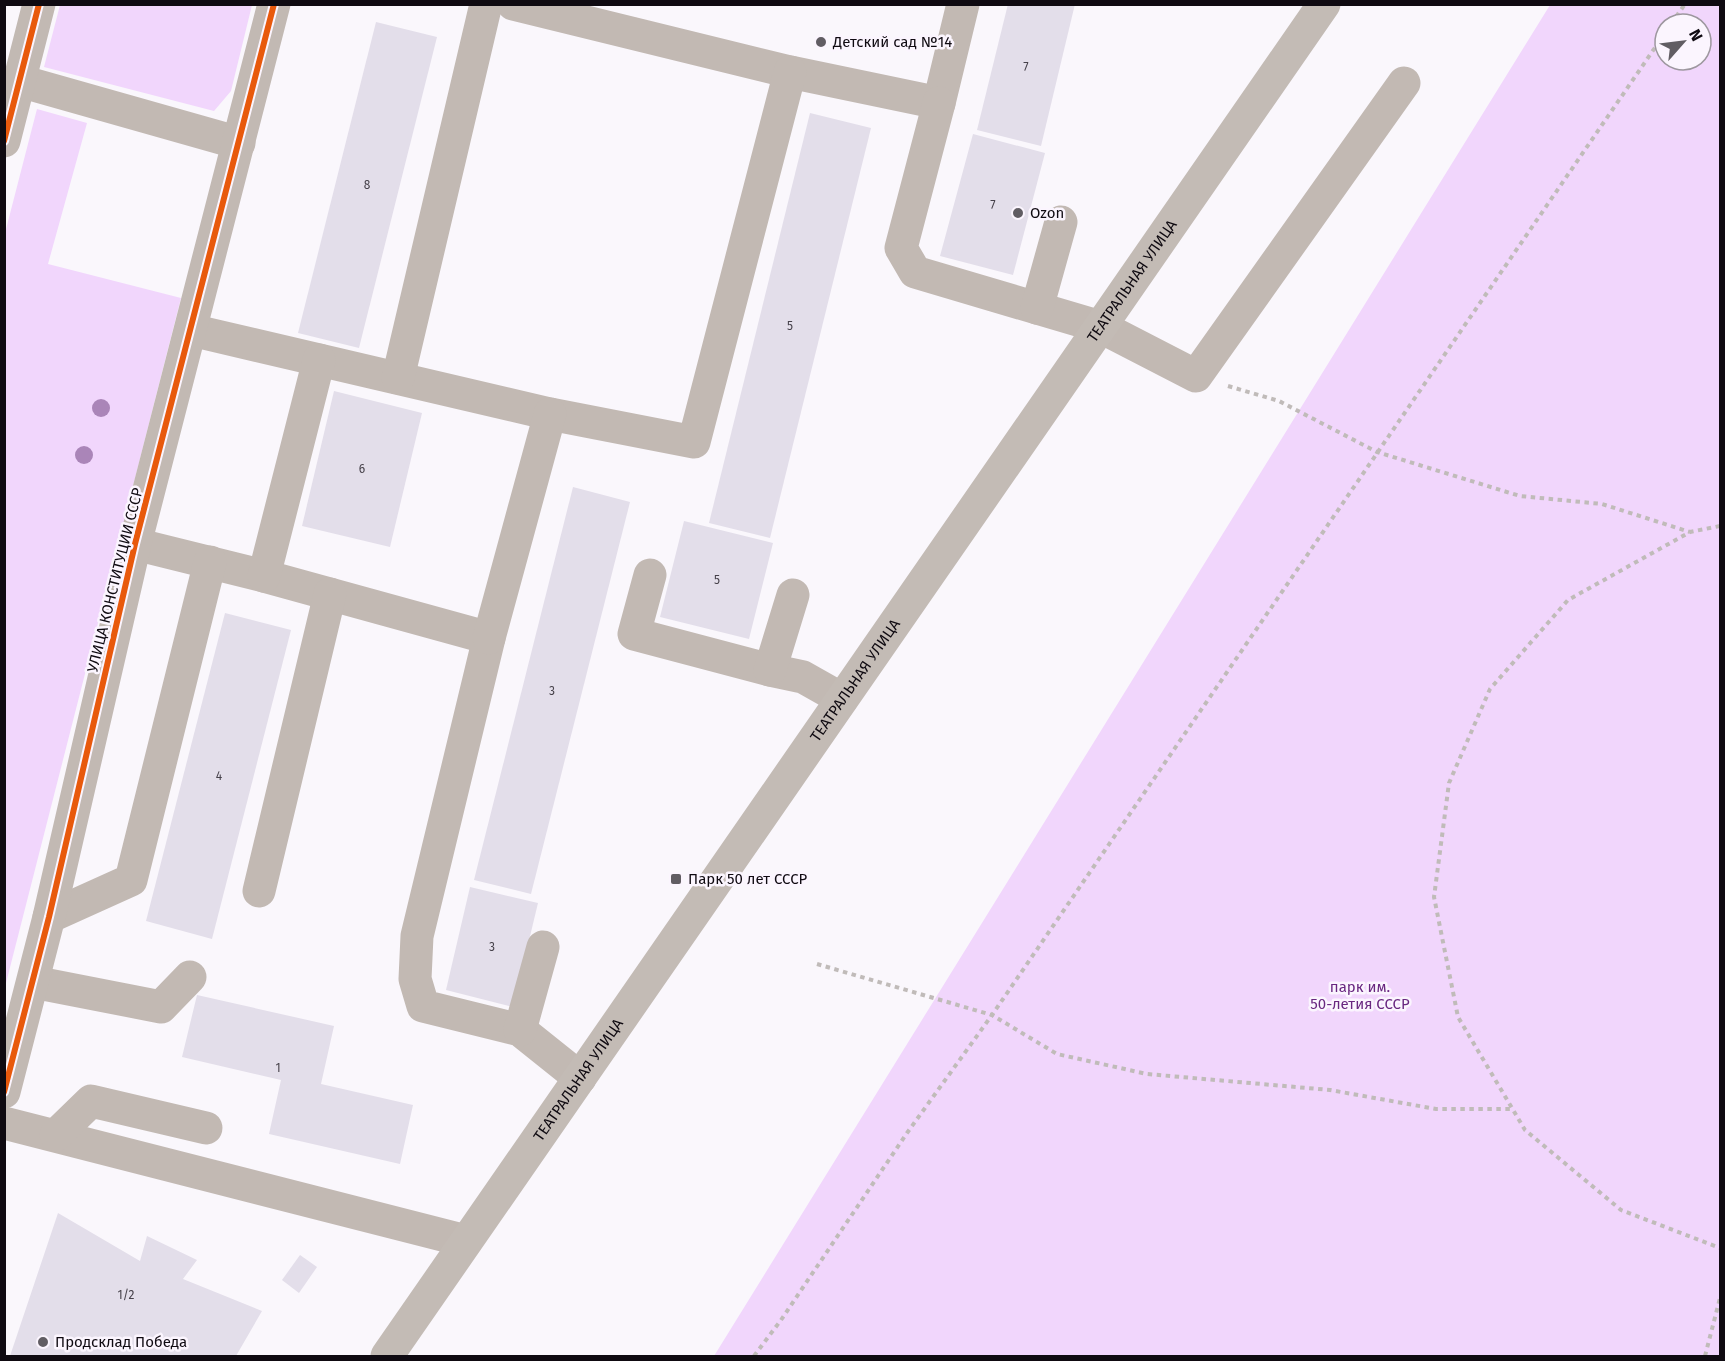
<svg xmlns="http://www.w3.org/2000/svg" width="1725" height="1361" viewBox="0 0 1725 1361" font-family="'Fira Sans',sans-serif">
	<style>
		.green { fill: #f1d6fc; fill-rule: evenodd }
		.building { fill: #e3deea }
		.lines { fill: none; stroke-linecap: round; stroke-linejoin: round }
		.path { stroke: #c0bbb9; stroke-width: 4; stroke-dasharray: 4.5 4.5; stroke-linecap: butt }
		.minor { stroke: #c2b9b3; stroke-width: 33 }
		.major { stroke: #c3bbb5; stroke-width: 33 }
		.cycleway-casing { stroke: #fbf5fe; stroke-width: 10 }
		.cycleway { stroke: #e8590c; stroke-width: 6 }
		.tree { fill: #aa85b8 }
		.poi-dot { fill: #615d63; stroke: #fbf5fe; stroke-width: 2 }
		.labels { text-anchor: middle; dominant-baseline: central; stroke-width: 5; stroke-linejoin: round; paint-order: stroke }
		.number-label { font-size: 12px; fill: #46414a }
		.poi-label { font-size: 15px; fill: #0f0a11; stroke: #fbf5fe; text-anchor: start }
		.street-label { font-size: 15px; fill: #0f0a11; stroke: #fbf5fe }
		.park-label { font-size: 15px; fill: #692780; stroke: #fbf5fe }
	</style>
	<rect width="100%" height="100%" fill="#faf7fc"/>
	<!-- green -->
	<g class="green">
		<polygon points="60,5 60,4 252,5 231,91 214,111 44,67"/>
		<path d="M 1550,5 L 1720,5 L 1720,1356 L 714,1356 ZM 1665,24 L 1701,24 L 1701,60 L 1665,60 Z"/>
		<polygon points="37,109 87,123 48,264 181,298 5,987 4,237"/>
	</g>
	<!-- building -->
	<g class="building">
		<polygon points="1008,4 1075,4 1041,146 977,130"/>
		<polygon points="376,22 437,37 359,348 298,333"/>
		<polygon points="810,113 871,128 770,538 709,523"/>
		<polygon points="973,134 1045,153 1013,275 940,256"/>
		<polygon points="334,391 422,413 390,547 302,526"/>
		<polygon points="573,487 630,502 531,894 474,880"/>
		<polygon points="684,521 773,543 749,639 660,617"/>
		<polygon points="225,613 291,630 212,939 146,921"/>
		<polygon points="470,887 538,903 513,1007 446,990"/>
		<polygon points="197,995 334,1026 321,1084 413,1105 400,1164 269,1134 281,1080 182,1057"/>
		<polygon points="58,1213 140,1261 147,1236 197,1260 183,1279 262,1311 236,1356 10,1356"/>
		<polygon points="300,1255 317,1267 299,1293 282,1280"/>
	</g>
	<g class="lines">
		<!-- path -->
		<g class="path">
			<polyline points="1671,24 1685,4"/>
			<polyline points="1228,386 1279,401 1377,452 1520,496 1602,504 1690,532"/>
			<polyline points="1720,526 1690,532 1568,600 1490,689 1449,783 1434,897 1458,1017 1525,1130 1621,1210 1720,1248"/>
			<polyline points="817,964 992,1015 1057,1054 1147,1074 1330,1090 1436,1109 1512,1109"/>
			<polyline points="754,1356 781,1320 907,1133 992,1015 1665,33"/>
			<polyline points="1705,1356 1720,1298"/>
		</g>
		<!-- minor -->
		<g class="minor">
			<polyline points="513,4 790,72 939,103 963,4"/>
			<polyline points="20,81 239,143"/>
			<polyline points="939,103 901,248 915,272 1101,327 1196,376 1404,83"/>
			<polyline points="4,141 39,4"/>
			<polyline points="1037,308 1061,222"/>
			<polyline points="191,330 550,414 694,442 790,72"/>
			<polyline points="398,378 486,4"/>
			<polyline points="135,544 264,576 489,638 417,936 415,979 423,1006 520,1030 580,1078"/>
			<polyline points="650,575 634,634 770,670 803,677 842,699"/>
			<polyline points="264,576 319,360"/>
			<polyline points="489,638 550,414"/>
			<polyline points="770,670 793,595"/>
			<polyline points="259,891 330,594"/>
			<polyline points="49,917 131,880 210,562"/>
			<polyline points="33,982 161,1007 190,977"/>
			<polyline points="520,1030 543,947"/>
			<polyline points="4,1092 49,917 135,544 274,4"/>
			<polyline points="4,1123 466,1241"/>
			<polyline points="56,1135 91,1101 206,1128"/>
		</g>
		<!-- major -->
		<path class="major" id="s1" d="M 387,1356 L 1324,4"/>
		<!-- cycleway casing -->
		<g class="cycleway-casing">
			<g id="cycleway">
				<polyline points="4,141 39,4"/>
				<polyline points="4,1092 49,917 135,544 274,4"/>
			</g>
		</g>
		<!-- cycleway -->
		<use href="#cycleway" class="cycleway"/>
	</g>
	<!-- trees -->
	<g class="tree">
		<circle cx="101" cy="408" r="9"/>
		<circle cx="84" cy="455" r="9"/>
	</g>
	<!-- markers -->
	<g class="poi-dot">
		<circle cx="821" cy="42" r="6"/>
		<circle cx="1018" cy="213" r="6"/>
		<rect x="670" y="873" width="12" height="12" rx="3"/>
		<circle cx="43" cy="1342" r="6"/>
	</g>
	<g class="labels">
		<!-- number labels -->
		<g class="number-label">
			<text x="1026" y="67">7</text>
			<text x="367" y="185">8</text>
			<text x="993" y="205">7</text>
			<text x="790" y="326">5</text>
			<text x="362" y="469">6</text>
			<text x="717" y="580">5</text>
			<text x="552" y="691">3</text>
			<text x="219" y="776">4</text>
			<text x="492" y="947">3</text>
			<text x="278" y="1068">1</text>
			<text x="126" y="1295">1/2</text>
		</g>
		<!-- poi labels -->
		<g class="poi-label">
			<text x="833" y="42">Детский сад №14</text>
			<text x="1030" y="213">Ozon</text>
			<text x="688" y="879">Парк 50 лет СССР</text>
			<text x="55" y="1342">Продсклад Победа</text>
		</g>
		<!-- street labels -->
		<g class="street-label">
			<text stroke="none"><textPath href="#s1" startOffset="1308">ТЕАТРАЛЬНАЯ УЛИЦА</textPath></text>
			<text transform="translate(115 580) rotate(-76)">УЛИЦА КОНСТИТУЦИИ СССР</text>
			<text stroke="none"><textPath href="#s1" startOffset="822">ТЕАТРАЛЬНАЯ УЛИЦА</textPath></text>
			<text stroke="none"><textPath href="#s1" startOffset="336">ТЕАТРАЛЬНАЯ УЛИЦА</textPath></text>
		</g>
		<!-- park labels -->
		<g class="park-label">
			<text x="1360" y="987">парк им.<tspan x="1360" dy="17">50-летия СССР</tspan></text>
		</g>
	</g>
	<!-- border -->
	<rect width="1725" height="1361" fill="none" stroke="#0f0a11" stroke-width="12"/>
	<!-- north arrow -->
	<g transform="translate(1683 42) rotate(62)"><circle r="28" fill="#fbf5fe" stroke="#9d979f" stroke-width="1.5"/>
	<path d="M0-4.5L10 22L0 15L-10 22Z" fill="#615d63"/>
	<text y="-9" font-size="16" font-weight="bold" text-anchor="middle" fill="#0f0a11">N</text>
	</g>
</svg>
